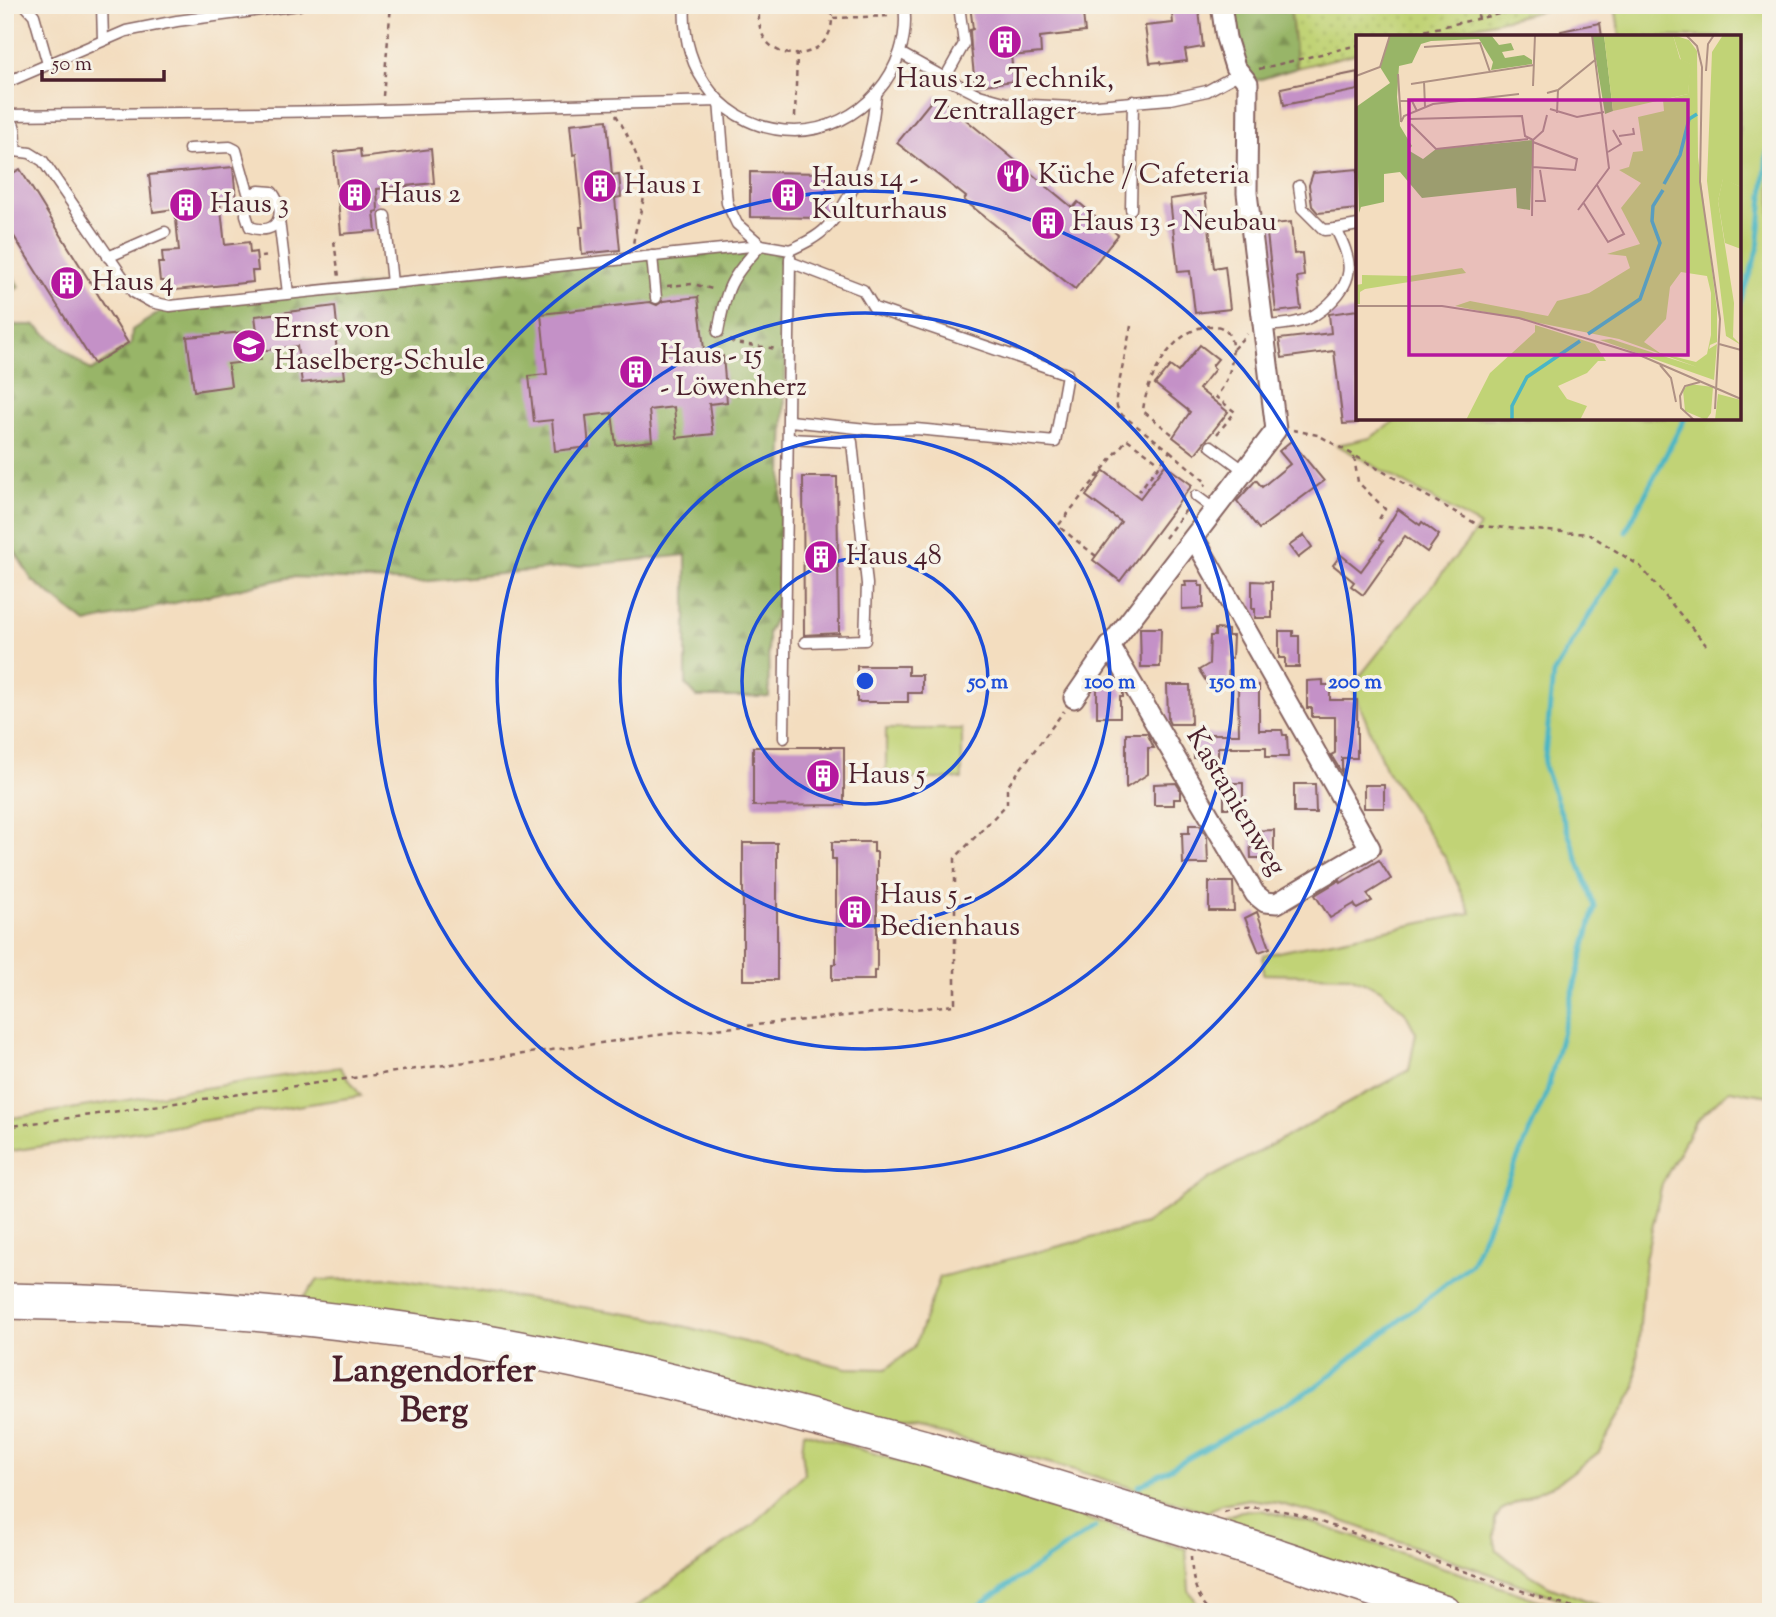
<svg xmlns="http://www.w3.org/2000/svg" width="1776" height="1617" viewBox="0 0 1776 1617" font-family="'Sorts Mill Goudy',serif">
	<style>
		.grass { fill: #c1d376; stroke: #867950; stroke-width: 2 }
		.forest { fill: url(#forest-firs); stroke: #716a49; stroke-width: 2 }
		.park { fill: url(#park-dots); stroke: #867950; stroke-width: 2 }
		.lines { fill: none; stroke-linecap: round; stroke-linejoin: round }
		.stream { stroke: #49b6c5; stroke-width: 5 }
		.building { fill: #c491c7 }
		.lane-casing { stroke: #85625f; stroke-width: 13 }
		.street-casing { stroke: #85625f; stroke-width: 23 }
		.highway-casing { stroke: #85625f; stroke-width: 38 }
		.path { stroke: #85625f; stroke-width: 2.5; stroke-dasharray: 5 5; stroke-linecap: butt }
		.lane { stroke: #fff; stroke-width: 10 }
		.street { stroke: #fff; stroke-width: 19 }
		.highway { stroke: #fff; stroke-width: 35 }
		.highway-bridge-casing { stroke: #85625f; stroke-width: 38; stroke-linecap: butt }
		.highway-bridge { stroke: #fff; stroke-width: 35 }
		.ring { fill: none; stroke: #1d4ed8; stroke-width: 3.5 }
		.labels { text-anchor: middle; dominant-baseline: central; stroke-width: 7; stroke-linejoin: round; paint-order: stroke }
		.poi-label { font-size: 28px; fill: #4a1f2b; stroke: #f7f3e8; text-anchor: start }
		.street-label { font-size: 28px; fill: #4a1f2b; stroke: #f7f3e8 }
		.district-label { font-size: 35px; font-weight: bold; fill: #4a1f2b; stroke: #f7f3e8 }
		.inset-river { fill: none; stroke: #49b6c5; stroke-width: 3.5 }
		.inset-road { fill: none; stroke: #af9184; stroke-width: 2 }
		.view { fill: #b5179e; fill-opacity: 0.15; stroke: #b5179e; stroke-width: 3.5 }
		.inset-edge { fill: none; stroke: #4a1f2b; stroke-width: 3.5 }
		.centre { fill: #1d4ed8; stroke: #f7f3e8; stroke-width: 3.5 }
		.ring-label { font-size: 21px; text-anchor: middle; font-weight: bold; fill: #1d4ed8; stroke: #f7f3e8; stroke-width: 7; stroke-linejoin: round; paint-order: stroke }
	</style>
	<defs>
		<pattern id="forest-firs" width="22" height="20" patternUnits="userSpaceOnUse" patternTransform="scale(1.75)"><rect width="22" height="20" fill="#98b567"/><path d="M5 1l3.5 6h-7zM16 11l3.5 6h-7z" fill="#7e9355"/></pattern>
		<pattern id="park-dots" width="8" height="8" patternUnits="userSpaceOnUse" patternTransform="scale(1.75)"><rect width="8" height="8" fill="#c1d376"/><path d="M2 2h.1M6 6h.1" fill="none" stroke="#a7b566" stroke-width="1.8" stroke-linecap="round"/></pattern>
	</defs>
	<rect width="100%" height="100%" fill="#f7f3e8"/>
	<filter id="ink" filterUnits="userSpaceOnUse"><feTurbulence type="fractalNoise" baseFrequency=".0143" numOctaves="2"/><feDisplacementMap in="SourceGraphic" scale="14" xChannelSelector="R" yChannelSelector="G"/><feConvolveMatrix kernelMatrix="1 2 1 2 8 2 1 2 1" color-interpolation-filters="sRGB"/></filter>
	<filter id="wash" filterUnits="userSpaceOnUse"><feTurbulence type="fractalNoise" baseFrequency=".00686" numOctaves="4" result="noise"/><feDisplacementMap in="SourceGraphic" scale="28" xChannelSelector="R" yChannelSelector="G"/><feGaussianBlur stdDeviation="1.57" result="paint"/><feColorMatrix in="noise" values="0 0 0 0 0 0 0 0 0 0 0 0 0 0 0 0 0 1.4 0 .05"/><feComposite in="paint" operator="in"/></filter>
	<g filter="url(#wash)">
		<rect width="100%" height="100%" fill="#f3ddbf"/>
		<!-- grass -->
		<g class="grass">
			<polygon points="1615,5 1771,5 1771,1096 1729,1090 1695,1122 1662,1184 1645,1260 1635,1389 1599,1452 1559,1482 1501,1510 1495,1520 1494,1538 1497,1550 1515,1565 1549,1586 1617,1612 1597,1612 1337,1519 1277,1503 1249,1499 1221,1504 1207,1512 1078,1471 951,1436 840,1412 296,1306 318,1280 391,1278 648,1317 846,1368 886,1369 914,1348 940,1277 1145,1224 1210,1178 1409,1070 1416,1033 1405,1012 1380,989 1350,976 1263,974 1263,955 1471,913 1446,859 1385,768 1352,686 1480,526 1337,445 1370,438 1399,418 1739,418 1739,37 1620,37"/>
			<rect x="886" y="729" width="76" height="50"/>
			<polygon points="340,1067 361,1096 5,1152 5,1119"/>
			<polygon points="804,1432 1186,1549 1189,1590 1202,1612 629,1612 754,1524 805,1473 802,1451"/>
			<polygon points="1261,1510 1319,1525 1573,1612 1478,1612 1290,1546 1214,1522 1241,1511"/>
		</g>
		<!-- forest -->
		<g class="forest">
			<polygon points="1221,5 1290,5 1297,68 1248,83"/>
			<polygon points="761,245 790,250 777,613 768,633 769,697 697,697 686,685 686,555 420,582 291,577 86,623 32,580 5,535 5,322 15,325 35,325 91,371 131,344 132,330 170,306"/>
			<polygon points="5,262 19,287 5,297"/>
		</g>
		<!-- park -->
		<polygon class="park" points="1290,5 1566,5 1430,37 1358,37 1358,53 1297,68"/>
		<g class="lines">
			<!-- stream -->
			<g class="stream">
				<polyline points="1739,305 1758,250 1767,153 1771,145"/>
				<polyline points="1626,531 1685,418"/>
				<polyline points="1139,1486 1315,1387 1471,1264 1547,1092 1595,907 1544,766 1553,674 1618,568"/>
				<polyline points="969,1612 1095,1527"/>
			</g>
		</g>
		<g id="blocks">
			<!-- building -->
			<g class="building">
				<polygon points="970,5 1082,5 1085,32 1040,37 1041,53 1011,56 1014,81 977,86 975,85 971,47 970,30 973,29"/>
				<polygon points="1199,10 1203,47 1185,50 1187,61 1161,64 1160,62 1150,63 1145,26 1173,23 1172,13"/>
				<polygon points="1600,23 1602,37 1562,37 1561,31"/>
				<polygon points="1358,72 1358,90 1284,105 1281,88"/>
				<polygon points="936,95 1073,208 1078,202 1118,235 1075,289 964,200 966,197 897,143"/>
				<polygon points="607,120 612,175 619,174 621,197 615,198 620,250 582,254 580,227 583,227 576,154 573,155 570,124"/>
				<polygon points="360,149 361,158 431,149 434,183 377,189 378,211 374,212 376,231 341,234 334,152"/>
				<polygon points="233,167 236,200 220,201 225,245 249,242 250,253 256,252 258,271 252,271 253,282 166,291 164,281 160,281 158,263 163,263 162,252 179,251 175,209 153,212 149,175"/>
				<polygon points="20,169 128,343 94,364 5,222 5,178"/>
				<polygon points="1358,169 1358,209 1318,213 1312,206 1309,185 1313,173"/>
				<polygon points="750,172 827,173 826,216 824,218 750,217"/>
				<polygon points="1205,194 1214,268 1225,266 1230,309 1195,313 1190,271 1178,272 1170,199"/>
				<polygon points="1291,222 1294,254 1302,253 1304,276 1297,277 1301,309 1276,312 1266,225"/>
				<polygon points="698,297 705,358 723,356 727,402 709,404 713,434 677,438 674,407 649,410 652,441 616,445 612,413 586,416 589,447 555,451 552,420 534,422 529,376 547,374 541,314 650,302 657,305 663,301"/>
				<polygon points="335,306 337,325 334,326 337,351 342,350 345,378 302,383 297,346 260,351 261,360 228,364 231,386 194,391 187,337 257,331 255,316"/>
				<polygon points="1358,310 1358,423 1343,424 1334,351 1282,358 1279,339 1331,333 1329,314"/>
				<polygon points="1200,345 1218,359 1212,366 1215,369 1199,389 1228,412 1195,454 1173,437 1190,412 1155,384 1170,366 1178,372"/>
				<polygon points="1291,441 1324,481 1259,529 1237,501 1256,480 1262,487 1290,464 1279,451"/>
				<polygon points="1165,465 1192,485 1120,581 1093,560 1121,522 1086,496 1104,471 1140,498"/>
				<polygon points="803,477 837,477 839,633 804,635"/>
				<polygon points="1398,509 1420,525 1422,522 1439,535 1427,552 1405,536 1363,595 1351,586 1354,582 1333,565 1341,555 1361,571 1383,541 1380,539"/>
				<polygon points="1304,535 1312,547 1298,558 1289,546"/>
				<polygon points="1185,581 1199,581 1199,586 1203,586 1203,608 1182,609 1182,586 1186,586"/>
				<polygon points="1252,581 1272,582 1272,618 1255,618 1255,609 1252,609"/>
				<polygon points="1140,628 1161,628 1160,667 1141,667"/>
				<polygon points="1215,629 1228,630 1228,636 1233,636 1232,658 1229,658 1228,685 1209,686 1199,670 1209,664 1210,636 1215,636"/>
				<polygon points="1279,631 1293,631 1293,636 1299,636 1299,667 1285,667 1285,658 1279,658"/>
				<polygon points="857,666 908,666 908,675 922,675 922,693 908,693 908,702 857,702"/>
				<polygon points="1323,680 1323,685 1330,685 1330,700 1357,700 1357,758 1342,758 1342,773 1331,755 1335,753 1335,717 1312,717 1312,708 1307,708 1307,681"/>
				<polygon points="1099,683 1117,683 1123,693 1123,697 1120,697 1120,717 1097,717 1097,687"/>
				<polygon points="1167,685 1190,685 1191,724 1170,724 1168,720"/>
				<polygon points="1238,685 1259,685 1259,730 1282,730 1283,735 1287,735 1288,757 1266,757 1266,747 1218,747 1218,758 1194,758 1194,734 1239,734"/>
				<polygon points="1126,733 1147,733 1154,748 1148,748 1148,774 1126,788"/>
				<polygon points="753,747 844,747 844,805 753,806"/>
				<polygon points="1176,783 1180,789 1180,799 1174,799 1174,805 1154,805 1154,784"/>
				<rect x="1224" y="783" width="19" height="25"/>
				<polygon points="1294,784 1315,784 1316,813 1294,813"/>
				<rect x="1364" y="785" width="20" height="23"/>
				<polygon points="1189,825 1200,825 1207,837 1208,864 1183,864 1182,833 1189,833"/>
				<polygon points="1274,830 1274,858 1251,858 1250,831"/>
				<polygon points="832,842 874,842 874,852 877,852 877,971 874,971 874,980 832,980 832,964 836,964 836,859 832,859"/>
				<rect x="743" y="843" width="34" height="137"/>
				<polygon points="1379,860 1391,879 1367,894 1372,901 1357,909 1354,904 1330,918 1315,895 1340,880 1341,883"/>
				<polygon points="1209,882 1233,882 1234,911 1209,911"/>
				<polygon points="1257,912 1270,948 1259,952 1245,918"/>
			</g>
		</g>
	</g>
	<g filter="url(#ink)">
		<use href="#blocks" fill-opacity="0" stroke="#85625f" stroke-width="2"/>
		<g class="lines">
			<!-- lane casing -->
			<g class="lane-casing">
				<g id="lane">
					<polyline points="25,5 34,15 48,64"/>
					<polyline points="102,5 103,40"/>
					<path d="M 685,5 C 680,71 725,131 795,131 C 860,130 913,70 904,5"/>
					<polyline points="900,53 945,78 979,95 1011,104 1072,107 1170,99 1207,91 1240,73"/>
					<polyline points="945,78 964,44 959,5"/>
					<polyline points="5,83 126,31 177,21 299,5"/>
					<path d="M 7,115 L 344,111 L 719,101 L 727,203 L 737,224 L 761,245 L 790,250 C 803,244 818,237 827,227 C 860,191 871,142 876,95"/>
					<polyline points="189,149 230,147 236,150 249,196"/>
					<polyline points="15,151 30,153 43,161 133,292 151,302 170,306 761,245"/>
					<path d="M 5,157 L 15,151 C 16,137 18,124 6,115"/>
					<path d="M 259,191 L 272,192 C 288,213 278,237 250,227 L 246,215 L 246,202 L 253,193 Z"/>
					<polyline points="1131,209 1133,101"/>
					<polyline points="385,216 392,283"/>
					<polyline points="279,220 288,293"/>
					<polyline points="1336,229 1358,225"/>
					<polyline points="652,256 656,298"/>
					<polyline points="108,257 165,232"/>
					<polyline points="790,262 863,290 874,308 1067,374 1055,442 916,429 876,430 790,421"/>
					<path d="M 1264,326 C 1275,325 1286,325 1297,322 C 1309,320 1322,311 1330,303 C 1357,277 1351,259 1336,229 L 1324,230 L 1302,208 L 1299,186"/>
					<path d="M 718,332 C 726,288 730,278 761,245"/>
					<polyline points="789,439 852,442 867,584 865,640 805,642"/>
					<polyline points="1211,446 1245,471"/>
					<polyline points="1196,496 1215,510"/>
					<polyline points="784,738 790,258"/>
				</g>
			</g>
			<!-- street casing -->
			<g class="street-casing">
				<g id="street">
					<polyline points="1110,646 1255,894 1265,902 1277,903 1370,848 1194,538"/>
					<polyline points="1074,698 1110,646 1276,430 1247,193 1248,83 1235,67 1226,38 1221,5"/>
				</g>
			</g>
			<!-- highway casing -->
			<g class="highway-casing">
				<g id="highway">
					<path d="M 5,1301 C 165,1303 323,1315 481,1342 C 631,1368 778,1408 925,1448"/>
					<polyline points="1276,1556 1443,1612"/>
				</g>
			</g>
			<!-- path -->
			<g class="path">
				<path d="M 760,5 C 747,74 847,67 830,5"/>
				<polyline points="1475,5 1479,18"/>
				<polyline points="833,18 891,16"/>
				<polyline points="1396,37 1539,5"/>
				<polyline points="1259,69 1358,45"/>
				<polyline points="383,96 391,5"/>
				<path d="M 616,115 C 629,136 647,172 644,197 C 641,213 635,228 633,245"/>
				<polyline points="795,117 797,55"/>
				<polyline points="334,241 339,277"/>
				<polyline points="261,257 271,256"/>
				<polyline points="667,286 693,284 716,290"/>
				<polyline points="1131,326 1116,398 1117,407 1122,415 1170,451 1139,491"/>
				<polyline points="730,340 734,343 778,349"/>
				<polyline points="1233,349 1247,334"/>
				<polyline points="1293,430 1318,435 1480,526 1589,534 1640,566 1706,645"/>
				<path d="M 1172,434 L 1143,411 C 1146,378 1176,323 1215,326 C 1240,328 1233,368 1225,383 C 1223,388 1219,392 1216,397 L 1235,412 L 1217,434"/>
				<polyline points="1170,451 1207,483 1204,486"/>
				<polyline points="1354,457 1358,482 1385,509 1378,521"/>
				<polyline points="1165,538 1189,506"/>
				<polyline points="1096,556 1058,526 1127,439 1160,463"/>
				<polyline points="5,1127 665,1034 955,1005 955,858 1007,804 1007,787 1064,711"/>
				<path d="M 1224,1512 C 1250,1504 1271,1508 1297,1514 L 1584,1612"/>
				<path d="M 1191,1556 C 1192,1577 1195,1598 1212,1612"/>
			</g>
			<!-- lane -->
			<use href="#lane" class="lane"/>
			<!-- street -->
			<use href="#street" class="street"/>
			<!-- highway -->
			<use href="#highway" class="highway"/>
			<!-- highway-bridge casing -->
			<g class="highway-bridge-casing">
				<polyline id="highway-bridge" points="925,1448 1276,1556"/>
			</g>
			<!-- highway-bridge -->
			<use href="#highway-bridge" class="highway-bridge"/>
		</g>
	</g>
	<!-- distance rings -->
	<g class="ring">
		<circle cx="865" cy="681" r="123"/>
		<circle cx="865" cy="681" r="245"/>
		<circle cx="865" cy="681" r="368"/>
		<circle cx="865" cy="681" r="490"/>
	</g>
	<!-- icons -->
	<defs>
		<g id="building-disc" transform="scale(1.75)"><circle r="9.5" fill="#b5179e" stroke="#f7f3e8"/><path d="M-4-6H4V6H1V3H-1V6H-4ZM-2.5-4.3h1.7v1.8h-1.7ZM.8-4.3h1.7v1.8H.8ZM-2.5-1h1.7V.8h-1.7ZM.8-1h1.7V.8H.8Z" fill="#fff"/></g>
		<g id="restaurant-disc" transform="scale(1.75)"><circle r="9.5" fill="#b5179e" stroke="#f7f3e8"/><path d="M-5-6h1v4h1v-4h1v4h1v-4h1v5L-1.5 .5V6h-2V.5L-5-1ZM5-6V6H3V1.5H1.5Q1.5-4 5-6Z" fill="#fff"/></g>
		<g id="school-disc" transform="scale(1.75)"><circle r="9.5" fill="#b5179e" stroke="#f7f3e8"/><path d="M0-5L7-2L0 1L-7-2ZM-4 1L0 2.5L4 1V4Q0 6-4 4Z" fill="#fff"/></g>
	</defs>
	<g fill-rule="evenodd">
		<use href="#building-disc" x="1005" y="42"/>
		<use href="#restaurant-disc" x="1013" y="176"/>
		<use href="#building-disc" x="600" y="186"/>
		<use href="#building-disc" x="355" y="195"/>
		<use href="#building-disc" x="788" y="195"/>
		<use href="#building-disc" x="186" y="205"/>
		<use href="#building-disc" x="1048" y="223"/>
		<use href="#building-disc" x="67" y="283"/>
		<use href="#school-disc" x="249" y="346"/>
		<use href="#building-disc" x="636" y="372"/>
		<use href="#building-disc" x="821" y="557"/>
		<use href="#building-disc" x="823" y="776"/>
		<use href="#building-disc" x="855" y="912"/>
	</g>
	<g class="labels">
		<!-- poi labels -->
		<g class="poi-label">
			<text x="1005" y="80" text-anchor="middle">Haus 12 - Technik,<tspan x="1005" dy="32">Zentrallager</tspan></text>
			<text x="1038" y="176">Küche / Cafeteria</text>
			<text x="812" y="179">Haus 14 -<tspan x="812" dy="32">Kulturhaus</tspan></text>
			<text x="624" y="186">Haus 1</text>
			<text x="380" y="195">Haus 2</text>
			<text x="210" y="205">Haus 3</text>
			<text x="1072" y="223">Haus 13 - Neubau</text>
			<text x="92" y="283">Haus 4</text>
			<text x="274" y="330">Ernst von<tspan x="274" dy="32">Haselberg-Schule</tspan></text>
			<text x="660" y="356">Haus - 15<tspan x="660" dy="32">- Löwenherz</tspan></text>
			<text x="846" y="557">Haus 48</text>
			<text x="848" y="776">Haus 5</text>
			<text x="880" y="896">Haus 5 -<tspan x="880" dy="32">Bedienhaus</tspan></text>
		</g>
		<!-- street labels -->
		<g class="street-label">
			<text transform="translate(1235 802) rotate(59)">Kastanienweg</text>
		</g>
		<!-- district labels -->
		<g class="district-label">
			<text x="434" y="1372">Langendorfer<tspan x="434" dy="40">Berg</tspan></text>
		</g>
	</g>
	<!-- overview -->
	<g transform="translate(1356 35)">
		<rect width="385" height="385" fill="#f3ddbf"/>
		<path d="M 317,0 L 333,5 L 341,16 L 342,122 L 361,275 L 361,307 L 354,310 L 353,314 L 361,309 L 358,345 L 244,305 L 255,304 L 341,332 L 263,304 L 99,271 L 114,266 L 192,281 L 201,266 L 233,258 L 274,233 L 270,221 L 251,219 L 284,209 L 265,173 L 285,148 L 263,135 L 273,132 L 277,117 L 287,116 L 282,82 L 308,76 L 307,65 L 332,59 L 334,29 L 325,25 ZM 325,237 L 351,241 L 355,258 L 355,300 L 351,319 L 340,327 L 304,318 L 288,307 L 310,284 L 314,252 ZM 367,0 L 385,0 L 385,152 L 367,144 L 362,166 L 378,268 L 377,302 L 385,310 L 370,301 L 351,146 L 356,17 ZM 106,233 L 110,238 L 9,254 L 4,257 L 4,269 L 0,269 L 0,250 L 6,249 L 6,240 L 53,241 ZM 179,290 L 239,309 L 250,326 L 242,326 L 231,338 L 202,351 L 211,364 L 231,371 L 224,385 L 110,385 L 134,338 L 179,297 ZM 333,349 L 357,352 L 355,378 L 350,385 L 329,376 L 327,355 ZM 362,359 L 385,365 L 385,384 L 359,385 Z" fill="#c1d376" fill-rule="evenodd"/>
		<path d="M 34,0 L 135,0 L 143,10 L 155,8 L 158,15 L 146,17 L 149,23 L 168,20 L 176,25 L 176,29 L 135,35 L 137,27 L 123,4 L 75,6 L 65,9 L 56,28 L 43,31 L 41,62 L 44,91 L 56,111 L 52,115 L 67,124 L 80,114 L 177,105 L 174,175 L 161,173 L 160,153 L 66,163 L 44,137 L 28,139 L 28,167 L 5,172 L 3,178 L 0,72 L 34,48 L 24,32 ZM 236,0 L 248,0 L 257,76 L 249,79 Z" fill="#98b567"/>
		<path d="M 248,0 L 317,0 L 324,24 L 335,29 L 332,59 L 257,76 ZM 366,98 L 385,105 L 383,124 L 359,112 ZM 367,143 L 385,152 L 385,214 L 369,208 L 362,166 Z" fill="#c1d376"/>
		<path class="inset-river" d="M 308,149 L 324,120 L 333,84 L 341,79M 232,299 L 284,264 L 304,208 L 296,186 L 297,171 L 307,155M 156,385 L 156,371 L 171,342 L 224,306"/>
		<path class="inset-road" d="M 330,0 L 341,11 L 346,32 L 344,147 L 364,284 L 359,374M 68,12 L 124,8 L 134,37M 350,36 L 352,9 L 358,0M 42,39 L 45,87M 0,41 L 24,32 L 34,0M 68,46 L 69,72M 55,49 L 178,30M 177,51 L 179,0M 191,58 L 202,55 L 239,25M 44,66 L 56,66 L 61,76M 194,74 L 221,82 L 248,77M 201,78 L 202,55M 54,84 L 166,81 L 169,101 L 177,105 L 187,96 L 191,80M 45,87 L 48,81 L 77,69 L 163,59M 55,89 L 80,114 L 172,104M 263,101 L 278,99 L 277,93M 177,107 L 221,124 L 219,135 L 177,132M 252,117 L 265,109 L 257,95M 179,166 L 189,166 L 184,135M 227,167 L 252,207 L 268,199 L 241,150M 222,175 L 253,133 L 236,0M 176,181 L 177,105M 0,271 L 86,271 L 163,283 L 281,319 L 385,364M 363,309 L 385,315M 304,330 L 315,343 L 320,367M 338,385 L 325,373 L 324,361 L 329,351 L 344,347"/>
		<path class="view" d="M 53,65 L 332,65 L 332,320 L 53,320 Z"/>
		<rect width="385" height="385" class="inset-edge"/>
	</g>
	<circle cx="865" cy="681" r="10" class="centre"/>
	<g class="ring-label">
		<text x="988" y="688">50 m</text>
		<text x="1110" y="688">100 m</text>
		<text x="1233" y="688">150 m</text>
		<text x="1355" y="688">200 m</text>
	</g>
	<!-- margin -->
	<rect width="1776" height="1617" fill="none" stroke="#f7f3e8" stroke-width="28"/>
	<!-- scale -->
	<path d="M42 70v10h122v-10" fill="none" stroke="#4a1f2b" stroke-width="3.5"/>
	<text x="52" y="70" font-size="21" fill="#4a1f2b" stroke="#f7f3e8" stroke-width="5" paint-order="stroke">50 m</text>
</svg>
